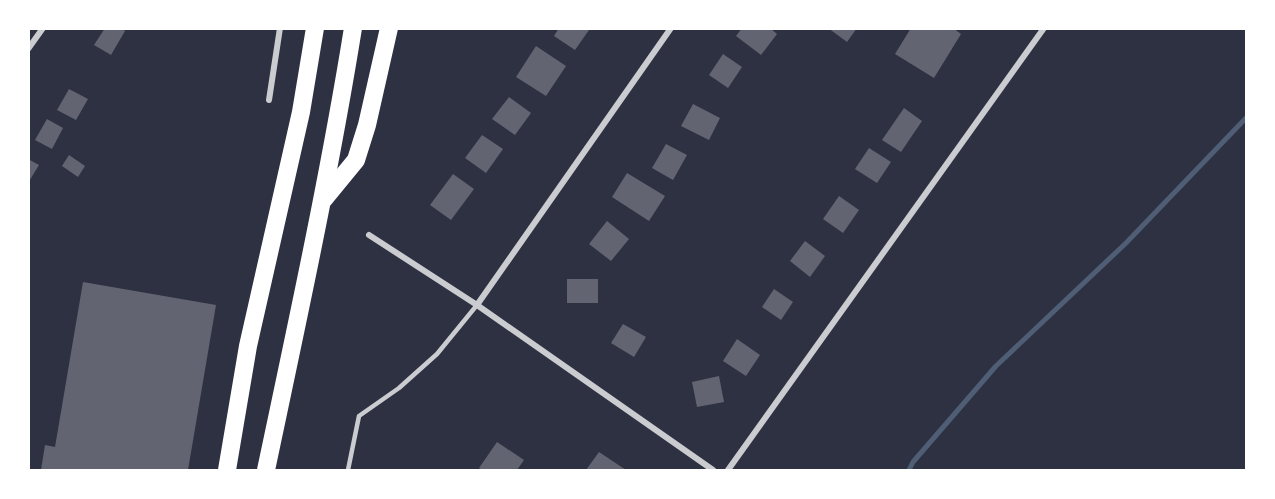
<svg xmlns="http://www.w3.org/2000/svg" width="1275" height="499" viewBox="0 0 1275 499" font-family="Barlow,sans-serif">
	<style>
		.lines { fill: none; stroke-linecap: round; stroke-linejoin: round }
		.stream { stroke: #4f5d75; stroke-width: 5 }
		.building { fill: #626471 }
		.service { stroke: #caccd0; stroke-width: 4.5 }
		.minor { stroke: #caccd0; stroke-width: 6 }
		.motorway { stroke: #fff; stroke-width: 18 }
	</style>
	<rect width="100%" height="100%" fill="#2d3142"/>
	<g class="lines">
		<!-- stream -->
		<polyline class="stream" points="909,470 913,462 996,366 1126,243 1246,118"/>
	</g>
	<!-- building -->
	<g class="building">
		<polygon points="105,28 121,28 125,31 111,55 94,45"/>
		<polygon points="559,28 587,28 589,30 575,50 554,36"/>
		<polygon points="742,28 770,28 777,34 761,55 736,36"/>
		<polygon points="828,28 857,28 847,42"/>
		<polygon points="911,28 953,28 961,34 934,78 895,54"/>
		<polygon points="536,46 566,66 546,96 516,77"/>
		<polygon points="723,54 742,67 728,88 709,75"/>
		<polygon points="69,89 88,99 76,120 57,110"/>
		<polygon points="509,97 531,113 515,135 492,119"/>
		<polygon points="693,104 720,118 709,140 681,126"/>
		<polygon points="904,108 922,121 901,152 882,140"/>
		<polygon points="47,119 63,128 52,149 35,140"/>
		<polygon points="482,135 503,149 486,173 465,158"/>
		<polygon points="666,144 687,155 673,180 652,168"/>
		<polygon points="869,148 891,162 877,183 855,169"/>
		<polygon points="69,155 85,166 78,177 62,166"/>
		<polygon points="28,159 39,165 28,183"/>
		<polygon points="627,173 665,196 649,221 612,197"/>
		<polygon points="453,174 474,189 451,220 430,205"/>
		<polygon points="839,196 859,210 843,233 823,219"/>
		<polygon points="607,221 629,239 611,261 589,244"/>
		<polygon points="805,241 825,256 810,277 790,261"/>
		<rect x="567" y="279" width="31" height="24"/>
		<polygon points="83,282 216,305 188,470 41,470 45,445 55,447"/>
		<polygon points="774,289 793,302 781,320 762,307"/>
		<polygon points="623,324 646,337 634,357 611,343"/>
		<polygon points="737,339 760,355 746,376 723,361"/>
		<polygon points="719,376 724,402 697,407 692,382"/>
		<polygon points="497,442 524,460 517,470 482,470 479,468"/>
		<polygon points="599,452 626,470 586,470"/>
	</g>
	<g class="lines">
		<!-- service -->
		<polyline class="service" points="348,470 359,416 399,388 437,354 477,305"/>
		<!-- minor -->
		<g class="minor">
			<polyline points="28,49 43,28"/>
			<polyline points="269,100 280,28"/>
			<polyline points="369,235 477,305 713,470"/>
			<polyline points="477,305 671,28"/>
			<polyline points="728,470 1044,28"/>
		</g>
		<!-- motorway -->
		<g class="motorway">
			<polyline points="324,199 356,160 367,125 389,28"/>
			<polyline points="227,470 248,346 301,112 315,28"/>
			<path d="M 266,470 C 297,323 329,177 353,28"/>
		</g>
	</g>
	<!-- border -->
	<rect width="1275" height="499" fill="none" stroke="#ffffff" stroke-width="60"/>
</svg>
